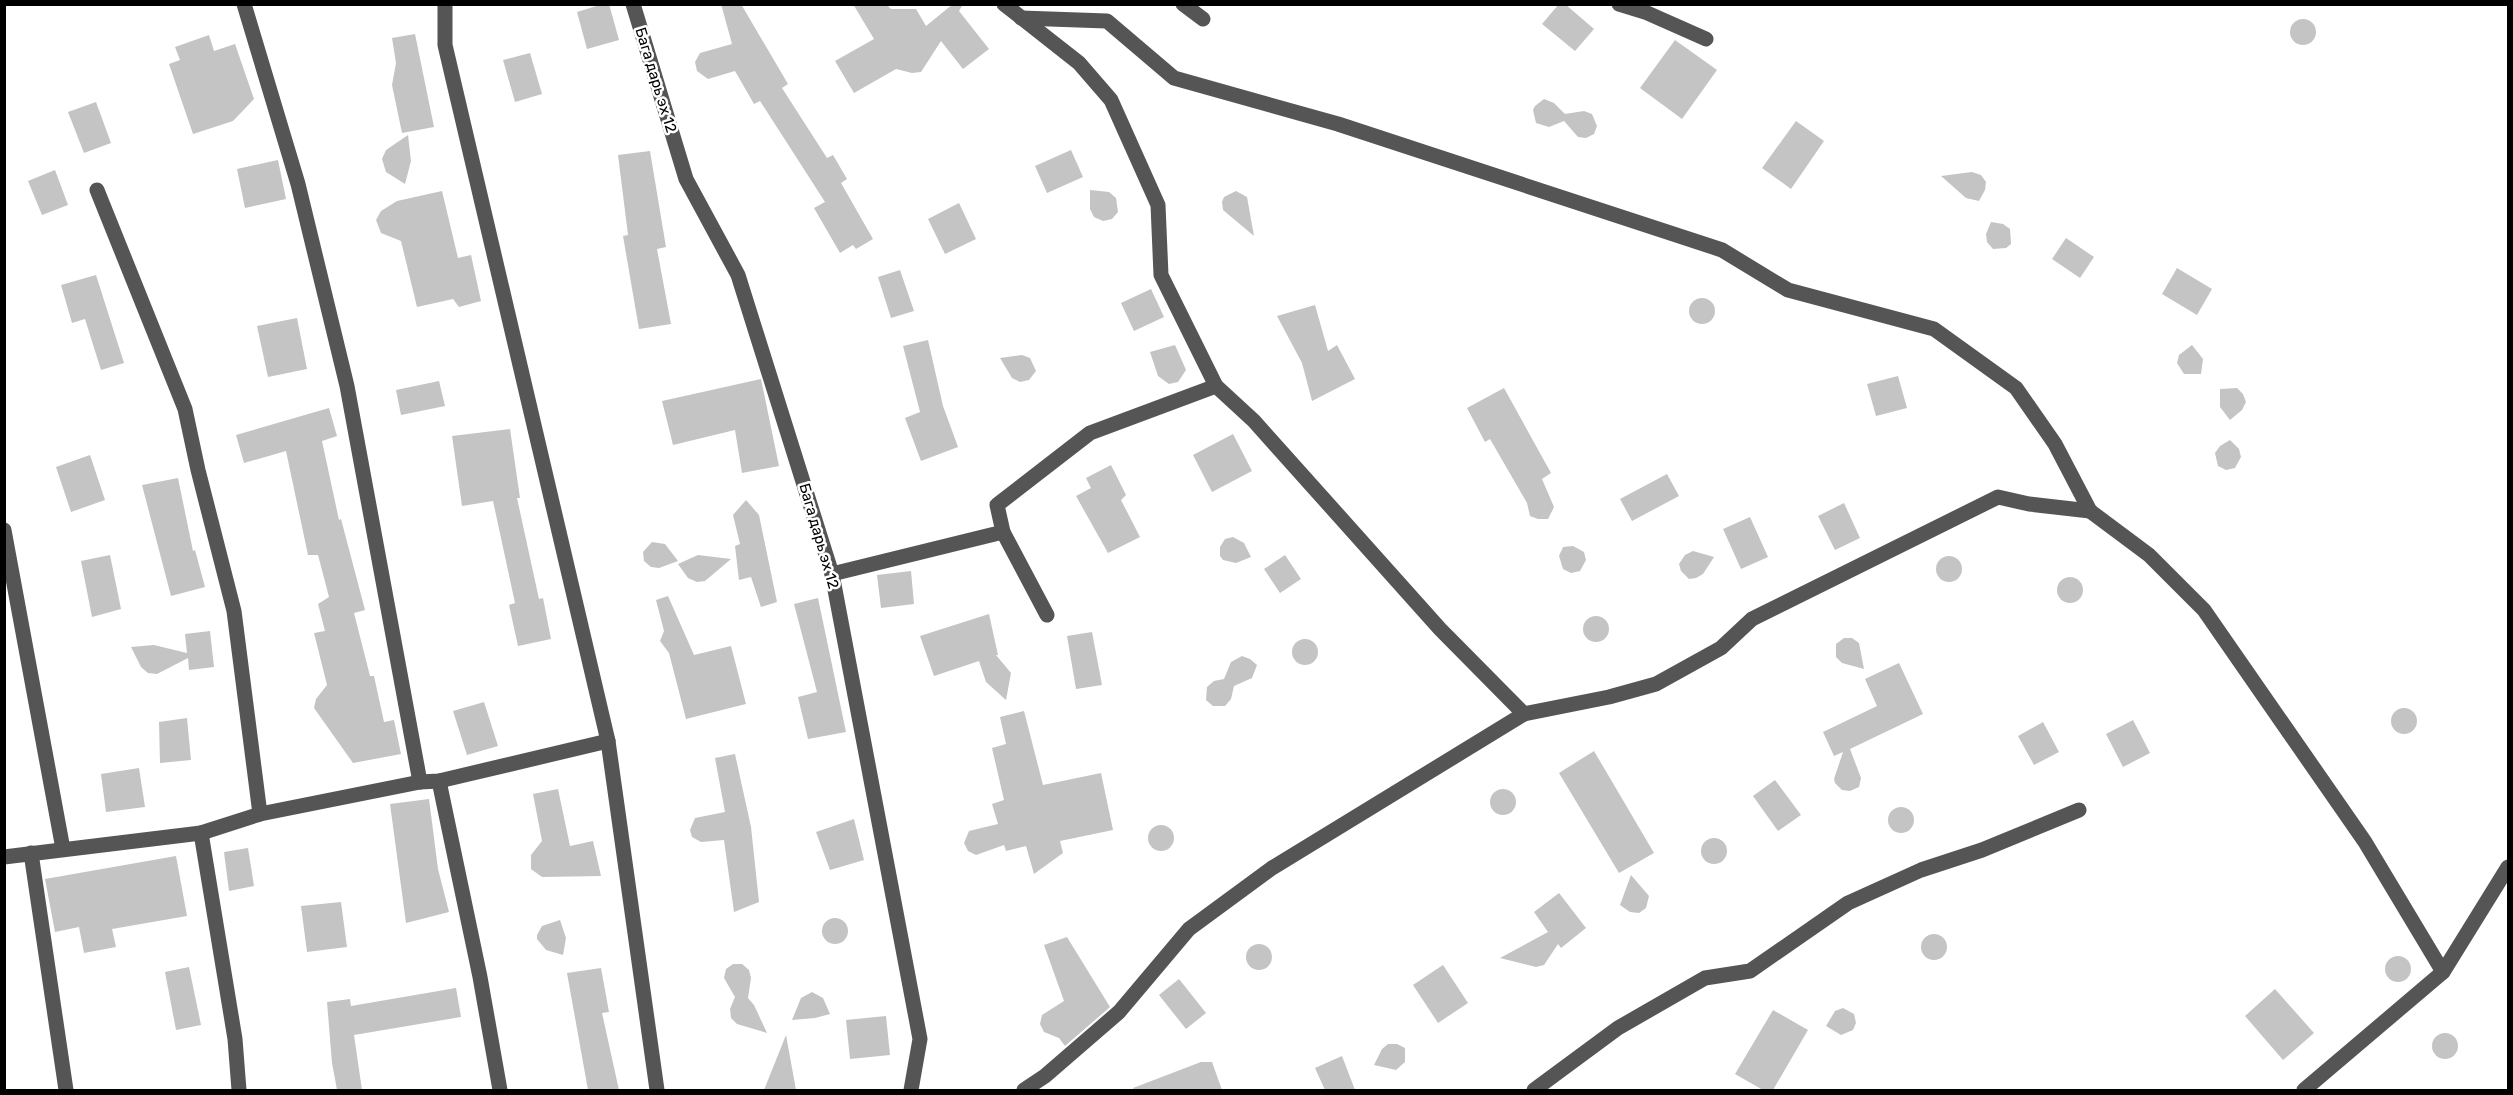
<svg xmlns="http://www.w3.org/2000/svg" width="2513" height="1095" viewBox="0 0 2513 1095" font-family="Rubik,sans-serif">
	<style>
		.building { fill: #c4c4c4 }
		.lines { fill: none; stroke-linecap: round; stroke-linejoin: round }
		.minor { stroke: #555; stroke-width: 15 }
		.labels { text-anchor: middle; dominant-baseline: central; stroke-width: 5; stroke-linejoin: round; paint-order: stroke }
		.street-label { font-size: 15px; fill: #000; stroke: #fff }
	</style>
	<rect width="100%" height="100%" fill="#fff"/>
	<!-- building -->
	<g class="building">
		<polygon points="603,4 609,4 619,40 587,49 577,12"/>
		<polygon points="721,4 741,4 788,84 782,88 827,158 833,155 847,179 841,183 873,239 856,249 853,245 840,253 814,208 825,202 760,101 754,104 735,71 708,79 697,71 695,62 700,53 732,44"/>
		<polygon points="853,4 886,4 891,9 916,9 926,26 953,4 963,4 959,11 989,49 963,69 941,41 921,72 912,73 896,69 854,93 835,61 874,39"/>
		<polygon points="1559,4 1565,4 1594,29 1575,51 1542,24"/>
		<circle cx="2303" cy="32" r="13"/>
		<polygon points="415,34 434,127 402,133 392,85 396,63 392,38"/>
		<polygon points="209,35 214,51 235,44 254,99 233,121 193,134 169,64 180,60 175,47"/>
		<polygon points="1675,40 1717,70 1682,119 1640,88"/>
		<polygon points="530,53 542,94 515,102 503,60"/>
		<polygon points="1544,99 1554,103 1565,114 1584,111 1592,114 1597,126 1594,134 1586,138 1578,137 1564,121 1549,127 1536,123 1533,110 1535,106"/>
		<polygon points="96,102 111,143 84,153 68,112"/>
		<polygon points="1796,121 1824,141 1791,189 1762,168"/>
		<polygon points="408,135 411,161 405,184 386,172 382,159 386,150"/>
		<polygon points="1071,150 1083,177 1047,193 1035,166"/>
		<polygon points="650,151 666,247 657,249 671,324 639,329 623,236 628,235 618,155"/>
		<polygon points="278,160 286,199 245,208 237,169"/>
		<polygon points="55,170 68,205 42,215 28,181"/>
		<polygon points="1972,172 1981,175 1986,182 1985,190 1979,201 1966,198 1941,176"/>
		<polygon points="1090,190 1109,192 1116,198 1118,212 1112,219 1103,221 1094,217 1090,209"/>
		<polygon points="442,191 458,258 471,255 481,301 459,307 453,299 417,307 401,241 381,233 376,220 381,211 397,201"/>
		<polygon points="1236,191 1247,197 1254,236 1223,210 1222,202 1224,197"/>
		<polygon points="959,203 976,239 945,254 928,219"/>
		<polygon points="1991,222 2003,224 2010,229 2011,244 2006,248 1993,249 1987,242 1986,234"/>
		<polygon points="2066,238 2094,257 2080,278 2052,259"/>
		<polygon points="2177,268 2212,289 2197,315 2162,294"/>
		<polygon points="900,270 914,311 891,318 878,277"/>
		<polygon points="96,275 124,363 101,370 85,319 72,323 61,285"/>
		<polygon points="1151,289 1164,317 1134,331 1121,303"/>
		<circle cx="1702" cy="311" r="13"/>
		<polygon points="1315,305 1328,351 1337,345 1355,379 1312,401 1302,363 1277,316"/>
		<polygon points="297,318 307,369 268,377 257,326"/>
		<polygon points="928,340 943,406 958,447 921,461 905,418 920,412 903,346"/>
		<polygon points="1175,345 1186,370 1178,382 1169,384 1158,376 1150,352"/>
		<polygon points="2192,345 2203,359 2201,374 2184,374 2177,363 2179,355"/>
		<polygon points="1022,355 1030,358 1036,371 1029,380 1020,382 1012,378 1000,358"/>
		<polygon points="1898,376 1907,408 1876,416 1867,384"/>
		<polygon points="761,379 779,466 742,473 735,430 673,445 662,401"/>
		<polygon points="439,381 445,406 401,415 396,390"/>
		<polygon points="1504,388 1551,473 1542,479 1554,507 1548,519 1538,519 1530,516 1527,503 1490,439 1485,442 1467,408"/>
		<polygon points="2237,388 2243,394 2246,402 2242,410 2230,420 2220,407 2220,389"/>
		<polygon points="329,408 337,436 322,441 339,520 341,519 365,610 354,613 370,676 374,676 384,722 394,720 401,754 353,763 314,708 316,699 327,685 314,633 325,631 318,604 329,597 318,555 308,555 286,451 244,463 236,435"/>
		<polygon points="510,429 520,498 517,498 539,599 543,598 551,639 518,646 509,605 515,603 493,501 462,506 452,436"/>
		<polygon points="1233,434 1252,471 1212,492 1193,455"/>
		<polygon points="2230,440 2239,449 2241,457 2235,468 2226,470 2218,466 2215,453 2220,446"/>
		<polygon points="90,455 105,500 71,512 56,467"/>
		<polygon points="1111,465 1126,495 1121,500 1140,537 1108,553 1076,496 1091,488 1086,478"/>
		<polygon points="1667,474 1679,496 1632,521 1620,499"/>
		<polygon points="178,478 193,551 195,550 205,587 171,596 142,485"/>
		<polygon points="746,500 759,515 777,602 761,607 751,577 739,580 735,546 740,544 733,515"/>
		<polygon points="1844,503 1860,538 1835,550 1818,516"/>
		<polygon points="1750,517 1768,557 1741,569 1723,529"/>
		<polygon points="1233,537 1244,543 1251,557 1236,563 1223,560 1220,556 1220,547 1225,539"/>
		<polygon points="652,542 665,544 678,561 659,568 651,567 644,561 643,552"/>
		<polygon points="1573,546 1584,552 1586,560 1580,571 1571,573 1563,569 1559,556 1563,547"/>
		<polygon points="1693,551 1714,557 1703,574 1696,578 1689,579 1681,571 1679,564 1685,555"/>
		<polygon points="110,555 121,609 92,617 81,561"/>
		<polygon points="698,555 731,559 705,581 697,582 688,578 678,564"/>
		<polygon points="1285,555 1301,579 1280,593 1264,569"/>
		<circle cx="1949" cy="569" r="13"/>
		<polygon points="911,571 914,604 881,608 877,575"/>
		<circle cx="2070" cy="590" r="13"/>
		<polygon points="668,596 694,655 731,646 746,704 686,719 669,653 660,641 664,631 656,600"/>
		<polygon points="818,598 846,732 808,739 798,697 817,692 794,604"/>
		<polygon points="989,614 998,655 996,655 1011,673 1006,700 986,682 979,661 934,676 920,636"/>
		<circle cx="1596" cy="629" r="13"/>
		<polygon points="210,631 214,667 189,670 188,658 157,674 148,673 141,667 131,647 154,645 187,653 185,634"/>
		<polygon points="1092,632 1102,685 1076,689 1067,636"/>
		<polygon points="1844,638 1852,638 1859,643 1864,669 1842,663 1836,657 1836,644"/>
		<circle cx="1305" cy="652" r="13"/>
		<polygon points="1242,656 1250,659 1257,665 1252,678 1234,686 1231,699 1225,706 1213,706 1206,700 1207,687 1214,681 1224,679 1231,662"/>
		<polygon points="1899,663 1923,714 1850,749 1861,778 1859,787 1850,791 1842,790 1835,783 1834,779 1843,752 1834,756 1823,732 1877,706 1865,679"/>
		<polygon points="484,702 498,746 467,755 453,711"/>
		<circle cx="2404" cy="721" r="13"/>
		<polygon points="1024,711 1043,785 1101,773 1113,830 1060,841 1063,853 1034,874 1026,846 1006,851 1004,845 976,855 968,851 964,843 969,831 998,824 992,804 1004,800 992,748 1006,744 1000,717"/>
		<polygon points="187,718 191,760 160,763 159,722"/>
		<polygon points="2133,720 2150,753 2123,767 2106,734"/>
		<polygon points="2043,722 2059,752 2034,765 2018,736"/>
		<polygon points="1594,751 1654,853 1619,873 1559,773"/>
		<polygon points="735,754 751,827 759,902 734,912 724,840 701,842 692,837 690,830 695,818 725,812 715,758"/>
		<polygon points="139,768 145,807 106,812 101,774"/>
		<polygon points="1775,780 1801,815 1778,831 1753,796"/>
		<circle cx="1503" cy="802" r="13"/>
		<polygon points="558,789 570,846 593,841 601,876 542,877 531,869 531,855 542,841 533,794"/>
		<polygon points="429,799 438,869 449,912 406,923 390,804"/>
		<circle cx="1901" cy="820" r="13"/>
		<polygon points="854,819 864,860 830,870 816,832"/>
		<circle cx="1161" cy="838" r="13"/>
		<circle cx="1714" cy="851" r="13"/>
		<polygon points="248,848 254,886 229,891 224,852"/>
		<polygon points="176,856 187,916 112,929 116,947 84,953 79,927 55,932 45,879"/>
		<polygon points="1631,875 1649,896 1646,908 1639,913 1630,912 1620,905"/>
		<polygon points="1559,893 1586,928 1561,948 1558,944 1544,965 1536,967 1500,958 1548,932 1534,912"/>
		<polygon points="341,902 347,947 307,952 301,906"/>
		<circle cx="835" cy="931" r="13"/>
		<polygon points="560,920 566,938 563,955 546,950 537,939 537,935 542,926"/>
		<circle cx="1934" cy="947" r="13"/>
		<polygon points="1067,937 1110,1007 1065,1046 1059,1038 1044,1032 1040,1024 1042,1015 1064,1001 1044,945"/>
		<circle cx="1259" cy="957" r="13"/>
		<circle cx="2398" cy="969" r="13"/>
		<polygon points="733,964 742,964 749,970 751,978 748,998 754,1005 767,1033 737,1024 731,1018 730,1009 735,997 724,978 726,969"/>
		<polygon points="1443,965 1468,1003 1438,1023 1413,985"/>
		<polygon points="189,967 201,1025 176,1030 165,972"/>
		<polygon points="601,968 609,1012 602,1013 619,1090 588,1090 567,973"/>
		<polygon points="1179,979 1206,1013 1186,1029 1159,995"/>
		<polygon points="456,988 461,1017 354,1035 362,1090 337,1090 332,1063 327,1002 350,999 351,1006"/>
		<polygon points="2275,989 2314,1033 2283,1060 2245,1016"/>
		<polygon points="812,992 823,998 830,1014 815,1018 792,1020 801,998"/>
		<polygon points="1843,1008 1854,1014 1856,1023 1853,1030 1841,1035 1826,1026 1835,1011"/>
		<polygon points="1773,1010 1808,1030 1773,1090 1763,1090 1735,1074"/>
		<polygon points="886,1016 890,1055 850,1059 846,1020"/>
		<circle cx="2445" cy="1046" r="13"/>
		<polygon points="786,1035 796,1090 764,1090"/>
		<polygon points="1388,1044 1397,1044 1405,1048 1405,1062 1396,1070 1374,1065 1382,1049"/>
		<polygon points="1342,1056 1355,1090 1325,1090 1315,1068"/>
		<polygon points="1201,1062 1212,1062 1222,1090 1134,1090 1133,1088"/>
	</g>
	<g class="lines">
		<!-- minor -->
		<g class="minor">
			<polyline points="244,4 298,184 347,386 420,782"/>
			<polyline points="445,4 445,45 608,741 657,1090"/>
			<polyline points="633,4 686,179 738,275 832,574 920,1039 911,1090"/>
			<polyline points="1004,4 1079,63 1111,100 1158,205 1161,275 1216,386 1254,421 1440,629 1524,714"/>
			<polyline points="1183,4 1203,19"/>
			<polyline points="1619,4 1645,12 1706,39"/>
			<polyline points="1021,18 1107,21 1174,78 1338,124 1722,250 1788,290 1934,329 2016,388 2055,444 2090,511 2149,555 2204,610 2365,842 2443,972"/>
			<polyline points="97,190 185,409 198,470 234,611 260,814"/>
			<polyline points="4,530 63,849"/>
			<polyline points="1003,532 1047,615"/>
			<polyline points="832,574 1003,532 997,505 1090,433 1216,386"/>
			<polyline points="439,781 480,977 500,1090"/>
			<polyline points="201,833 235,1039 239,1090"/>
			<polyline points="31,853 66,1090"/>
			<polyline points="4,857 201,833 260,814 420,782 439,781 608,741"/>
			<polyline points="1024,1090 1045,1076 1119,1012 1189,929 1272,868 1524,714 1609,697 1656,684 1721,648 1752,619 1998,497 2029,504 2090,511"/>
			<polyline points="1534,1090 1618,1028 1705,978 1750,971 1848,903 1921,870 1982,850 2079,810"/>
			<polyline points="2304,1090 2443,972 2508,867"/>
		</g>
	</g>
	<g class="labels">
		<!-- street labels -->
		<g class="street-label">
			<text transform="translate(656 80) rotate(73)">Бага дарь эх 12</text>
			<text transform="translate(819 536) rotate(74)">Бага дарь эх 12</text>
		</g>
	</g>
	<!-- border -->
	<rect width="2513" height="1095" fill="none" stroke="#000000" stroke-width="12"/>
</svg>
